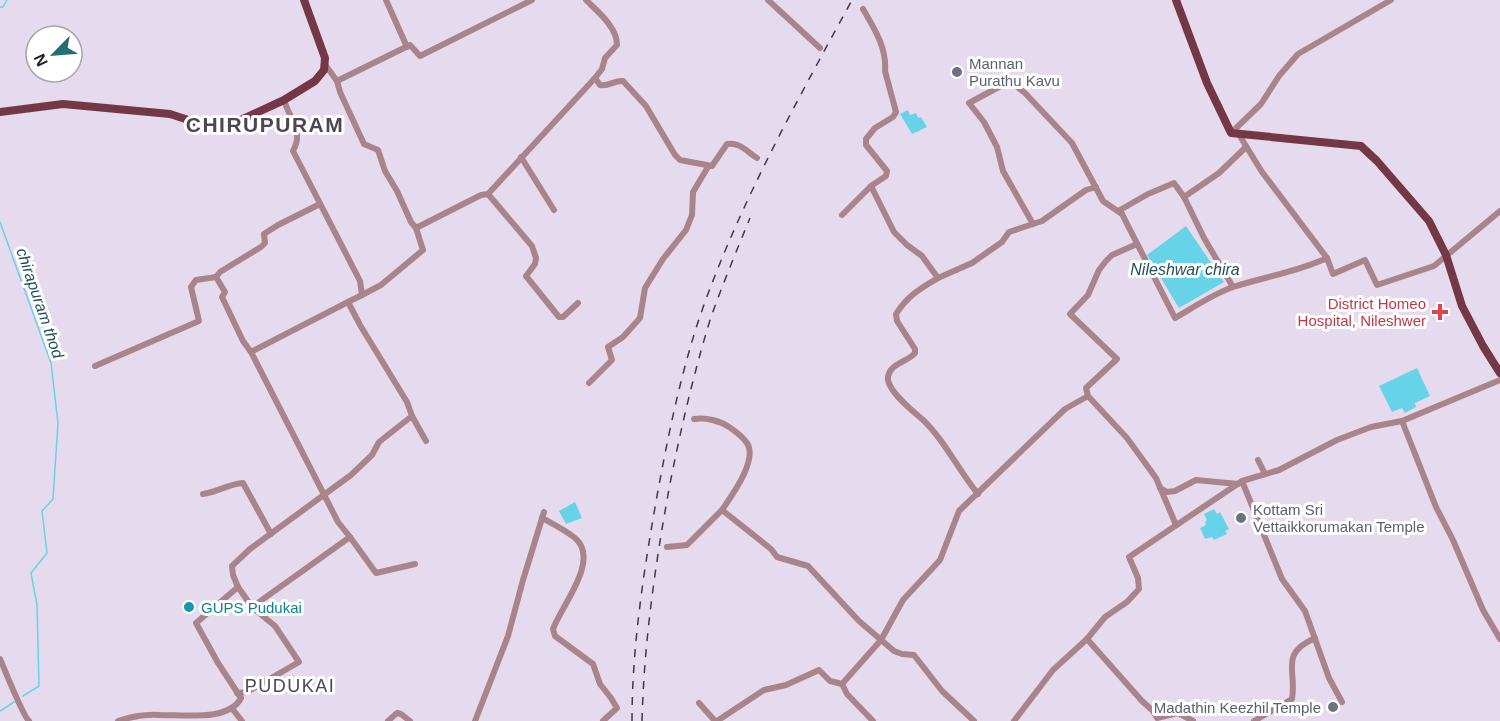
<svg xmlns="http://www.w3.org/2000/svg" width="1500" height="721" viewBox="0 0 1500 721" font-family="Arial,sans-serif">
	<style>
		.water { fill: #67d3e8 }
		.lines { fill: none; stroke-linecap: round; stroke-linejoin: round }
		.stream { stroke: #67d3e8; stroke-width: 1.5 }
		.minor { stroke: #a9848b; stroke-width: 6 }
		.major { stroke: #743746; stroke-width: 8 }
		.rail { stroke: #403a43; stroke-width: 1.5; stroke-dasharray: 8 8; stroke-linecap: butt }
		.worship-dot { fill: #6b7280; stroke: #fff; stroke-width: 2 }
		.health-dot { fill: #e0444e; stroke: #fff; stroke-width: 2 }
		.culture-dot { fill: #0f9aa8; stroke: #fff; stroke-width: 2 }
		.labels { text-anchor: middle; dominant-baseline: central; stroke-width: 6; stroke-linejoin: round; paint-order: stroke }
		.worship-label { font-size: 15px; fill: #5b616d; stroke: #fff; text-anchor: start }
		.health-label { font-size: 15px; fill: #be3a42; stroke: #fff; text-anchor: end }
		.culture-label { font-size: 15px; fill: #0d838f; stroke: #fff; text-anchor: start }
		.water-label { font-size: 16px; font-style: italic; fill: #22515a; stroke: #fff }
		.quarter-label { font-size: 18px; letter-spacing: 1.5px; fill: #4f4654; stroke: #fff }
		.district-label { font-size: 21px; font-weight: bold; letter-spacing: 1.5px; fill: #4f4654; stroke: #fff }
	</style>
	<rect width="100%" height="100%" fill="#e6dbee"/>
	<!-- water -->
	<g class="water">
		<polygon points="908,110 910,115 916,113 918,118 921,117 927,127 912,134 900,114"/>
		<polygon points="1186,226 1224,282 1179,308 1147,255"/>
		<polygon points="1417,368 1430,396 1415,403 1416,407 1405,413 1402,408 1392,412 1379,386"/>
		<polygon points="575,502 582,518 566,524 559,511"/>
		<polygon points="1214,509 1217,514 1220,512 1229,529 1225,531 1227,534 1214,540 1212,537 1205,539 1200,528 1206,525 1205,522 1207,520 1204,514"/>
	</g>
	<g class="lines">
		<!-- stream -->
		<g class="stream">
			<polyline points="0,7 3,7 7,0"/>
			<polyline points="0,222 51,363 58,423 53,499 42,511 47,553 31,573 37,605 39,686 23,696"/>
			<polyline points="0,711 14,702"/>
		</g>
		<!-- minor -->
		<g class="minor">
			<polyline points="386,0 407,47"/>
			<polyline points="768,0 820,48"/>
			<path d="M 863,9 C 874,28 887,48 885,71 L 896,112 L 893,117 L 875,128 L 866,139 L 866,145 L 887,171 L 886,176 L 871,186 L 894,232 L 907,245 L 922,256 L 938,278 L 972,263 L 1002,242 L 1009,232 L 1042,221 L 1086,190 L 1096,187"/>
			<polyline points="326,66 337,81 410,45 420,56 532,0"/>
			<path d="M 595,78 L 600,85 C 608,87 615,80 623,81 L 646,106 L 675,155 L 680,160 L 712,166 L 727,144 C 740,142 746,151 757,158"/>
			<polyline points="337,81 340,92 364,144 378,150 385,171 397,191 411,222 416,228 481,195 488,194 532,246 536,258 535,264 526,276 559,317 563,317 578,303"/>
			<polyline points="1231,133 1261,104 1279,76 1298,54 1391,0"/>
			<polyline points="1238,133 1262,172 1327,258 1333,274 1365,260 1377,285 1434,266 1500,211"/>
			<polyline points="521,157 554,210"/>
			<path d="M 488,194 L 595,78 L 602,69 L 605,58 L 617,45 C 617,27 598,12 586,0"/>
			<polyline points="1184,197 1204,238 1233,287"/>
			<polyline points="320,204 278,225 264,234 265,243 261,247 220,272 216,277 225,292 222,297 243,341 251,352 348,302"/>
			<polyline points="1122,214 1120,210 1148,194 1174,183 1184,197 1219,173 1246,147"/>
			<polyline points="842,215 871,186"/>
			<path d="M 1033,224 L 1003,171 L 997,147 L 984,122 L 969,103 L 1010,81 L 1025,93 L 1072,143 L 1103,201 L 1122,214 L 1175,318 C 1194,307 1213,294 1233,287 C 1264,277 1297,272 1327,258"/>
			<polyline points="1137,244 1112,255 1106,261 1099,270 1088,295 1070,314 1117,359 1086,388 1088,396 1127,438 1156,478 1176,525"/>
			<path d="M 938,278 C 921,288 907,296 896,314 L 897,321 L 915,349 L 915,353 C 908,362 890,363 888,377 C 886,390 913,411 922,419 C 943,438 959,471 978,494"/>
			<polyline points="362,295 381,285 423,250 416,228"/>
			<polyline points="251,352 338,522 350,537"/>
			<polyline points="95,366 199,321 191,287 196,280 216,277"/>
			<polyline points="589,383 612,360 608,347 623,337 640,318 645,288 663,259 686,230 692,215 693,192 708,167"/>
			<polyline points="412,416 426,441"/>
			<path d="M 694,419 C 706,417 720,421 729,427 C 735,431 743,437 747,443 C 758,460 732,495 722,510"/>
			<polyline points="1402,421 1436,507 1453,540 1483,610 1500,639"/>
			<polyline points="1258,460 1265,474"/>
			<polyline points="1242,481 1282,579 1305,611 1329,678 1342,702"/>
			<polyline points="1160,488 1167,492 1175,491 1196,480 1238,484"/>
			<path d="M 203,494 C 217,492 229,484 243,483 L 271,534"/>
			<path d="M 542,518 C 553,524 565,530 575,538 C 601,560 561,606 553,629 L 555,636 L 593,664 L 600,684 L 611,698 L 617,708 L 603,721"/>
			<polyline points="667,547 687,545 722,510 771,549 777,557 808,566 859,621 894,651 902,654 914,655 942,691 974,721"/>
			<polyline points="238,587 252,607 350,537 376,573 415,564"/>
			<polyline points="1087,639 1142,701 1153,711 1157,718 1178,713 1193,721"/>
			<path d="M 0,659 C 5,670 23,716 29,721"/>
			<polyline points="842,684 847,694 873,721"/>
			<polyline points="237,693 247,692 299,662 275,626 252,607"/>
			<polyline points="699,703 715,721"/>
			<polyline points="234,711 242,721"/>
			<path d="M 118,721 C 133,716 145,714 160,715 C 187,715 229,721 241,698 L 218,663 L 196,623 L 238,587 L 233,575 L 232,566 L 250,549 L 351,475 L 372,455 L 379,442 L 412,416 L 407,402 L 360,325 L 348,302 L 362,295 L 360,281 L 293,151 C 304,131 290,120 284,100"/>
			<polyline points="388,721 397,713 401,714 410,721"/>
			<polyline points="475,721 508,636 523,580 544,512"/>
			<polyline points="717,721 764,690 786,685 819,670 830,681 842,684 881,640 903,600 940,560 959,511 1065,409 1088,396"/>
			<polyline points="1014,721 1053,670 1087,639 1105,617 1127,602 1139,589 1138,578 1129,557 1242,481 1279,470 1337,440 1371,427 1402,421 1500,380"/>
			<path d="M 1254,721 L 1292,699 C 1297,670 1279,654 1315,638"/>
		</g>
		<!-- major -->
		<g class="major">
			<polyline points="1176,0 1207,83 1231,133 1361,146 1377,161 1429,221 1446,255 1462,306 1483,346 1500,373"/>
			<polyline points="0,112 63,104 170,114 210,127 217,127 243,119 284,100 315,81 324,70 325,58 304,0"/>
		</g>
		<!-- rail -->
		<g class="rail">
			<path d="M 632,721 C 632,645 644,570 657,496 C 668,436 680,377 699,319 C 737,208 796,103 852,0"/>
			<path d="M 642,721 C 644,643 655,566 669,489 C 680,432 693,376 710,320 C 722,286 736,252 750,218"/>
		</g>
	</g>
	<!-- markers -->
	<g class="worship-dot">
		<circle cx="957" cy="72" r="6"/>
		<circle cx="1241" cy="518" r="6"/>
		<circle cx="1333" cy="707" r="6"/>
	</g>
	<path class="health-dot" d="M1437 303h6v6h6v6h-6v6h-6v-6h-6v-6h6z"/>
	<circle class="culture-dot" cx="189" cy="607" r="6"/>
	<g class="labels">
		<!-- worship labels -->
		<g class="worship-label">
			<text x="969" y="63">Mannan<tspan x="969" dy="17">Purathu Kavu</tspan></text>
			<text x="1253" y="509">Kottam Sri<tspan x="1253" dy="17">Vettaikkorumakan Temple</tspan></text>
			<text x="1321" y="707" text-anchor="end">Madathin Keezhil Temple</text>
		</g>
		<!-- health labels -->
		<g class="health-label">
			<text x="1426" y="303">District Homeo<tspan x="1426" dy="17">Hospital, Nileshwer</tspan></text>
		</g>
		<!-- culture labels -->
		<g class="culture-label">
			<text x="201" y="607">GUPS Pudukai</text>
		</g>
		<!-- water labels -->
		<g class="water-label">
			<text x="1185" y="269">Nileshwar chira</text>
			<text transform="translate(40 303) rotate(71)">chirapuram thod</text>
		</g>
		<!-- quarter labels -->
		<g class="quarter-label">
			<text x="290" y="686">PUDUKAI</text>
		</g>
		<!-- district labels -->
		<g class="district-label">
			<text x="265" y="124">CHIRUPURAM</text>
		</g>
	</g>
	<!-- north arrow -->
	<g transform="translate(54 54) rotate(245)"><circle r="28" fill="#ffffff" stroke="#a5a4a7" stroke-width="1.5"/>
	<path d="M0-4.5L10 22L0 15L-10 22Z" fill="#226e70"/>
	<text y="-9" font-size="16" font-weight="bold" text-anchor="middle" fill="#1f1b22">N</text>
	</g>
</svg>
